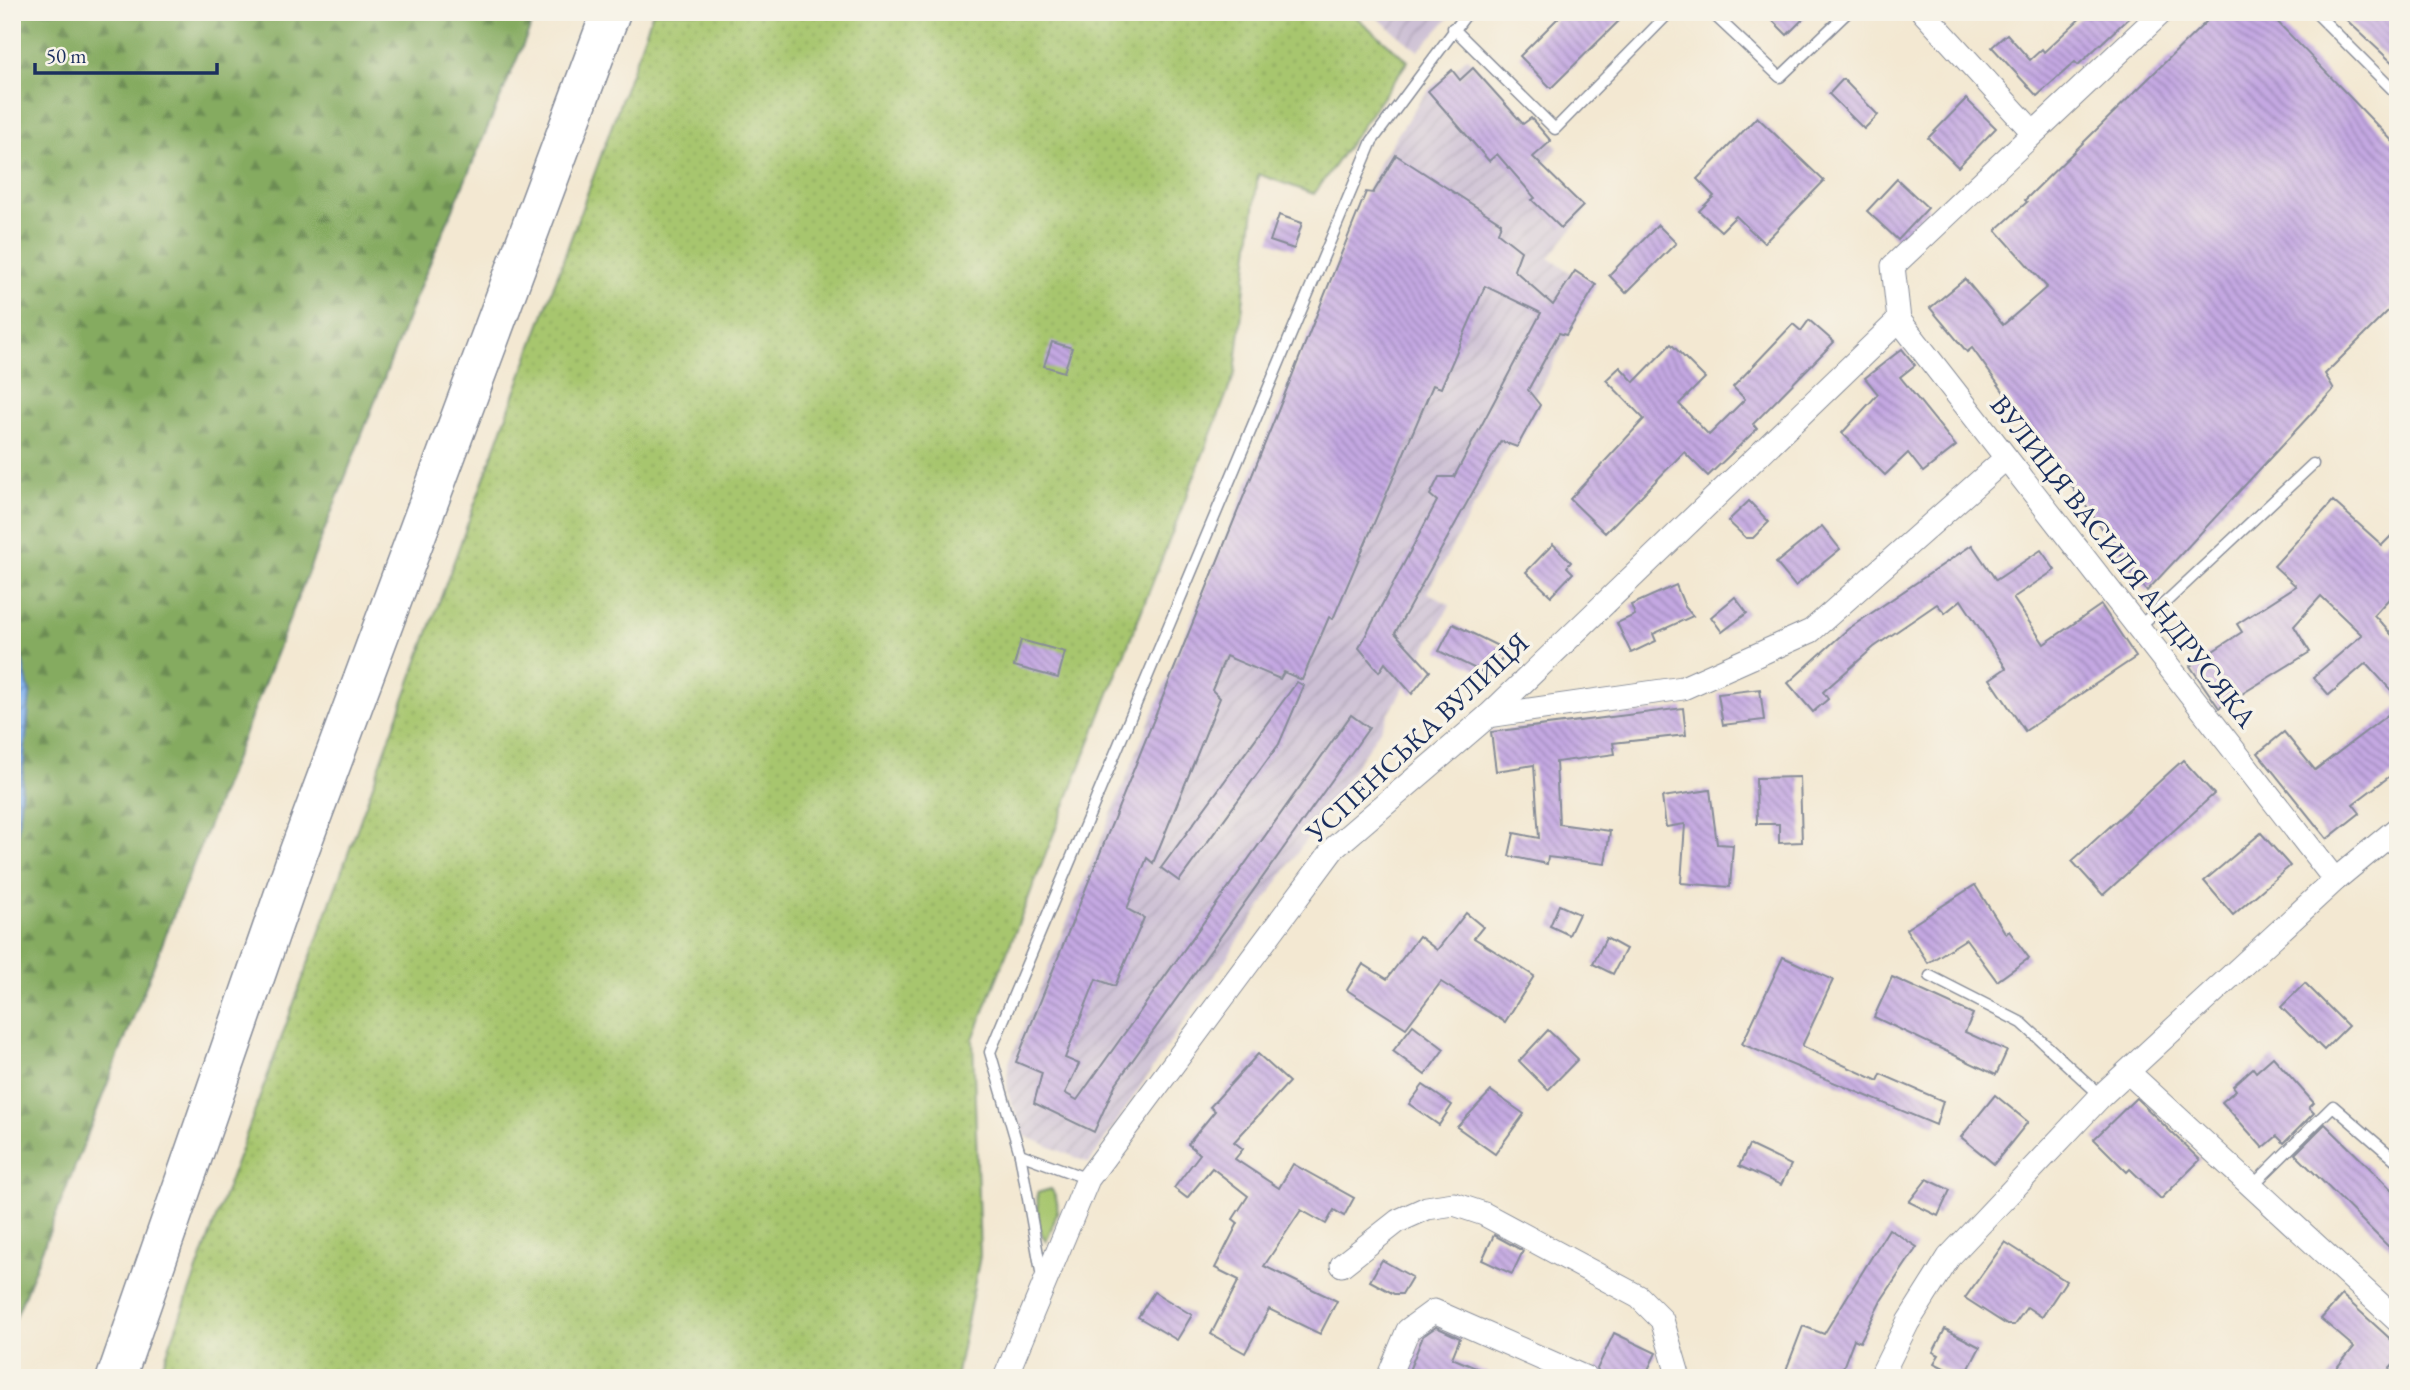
<svg xmlns="http://www.w3.org/2000/svg" width="2410" height="1390" viewBox="0 0 2410 1390" font-family="'EB Garamond',serif">
	<style>
		.industrial { fill: url(#industrial-furrows) }
		.green { fill: #a7c66e; stroke: #617a66; stroke-width: 2 }
		.forest { fill: url(#forest-firs); stroke: #506d60; stroke-width: 2 }
		.garden { fill: url(#garden-dots); stroke: #617a66; stroke-width: 2 }
		.water { fill: url(#water-waves); stroke: #5072a6; stroke-width: 2 }
		.building { fill: url(#building-back-hatch) }
		.lines { fill: none; stroke-linecap: round; stroke-linejoin: round }
		.lane-casing { stroke: #878c98; stroke-width: 13 }
		.street-casing { stroke: #878c98; stroke-width: 25 }
		.highway-casing { stroke: #878c98; stroke-width: 41 }
		.lane { stroke: #fff; stroke-width: 10 }
		.street { stroke: #fff; stroke-width: 23 }
		.highway { stroke: #fff; stroke-width: 38 }
		.labels { text-anchor: middle; dominant-baseline: central; stroke-width: 7; stroke-linejoin: round; paint-order: stroke }
		.street-label { font-size: 28px; fill: #1b2f5e; stroke: #f7f3e8 }
	</style>
	<defs>
		<pattern id="industrial-furrows" width="10" height="10" patternUnits="userSpaceOnUse" patternTransform="scale(1.75)"><rect width="10" height="10" fill="#ccbfd4"/><path d="M-1 1l2-2M0 10L10 0M9 11l2-2" fill="none" stroke="#afa4b8"/></pattern>
		<pattern id="forest-firs" width="22" height="20" patternUnits="userSpaceOnUse" patternTransform="scale(1.75)"><rect width="22" height="20" fill="#85ab61"/><path d="M5 1l3.5 6h-7zM16 11l3.5 6h-7z" fill="#6c8c53"/></pattern>
		<pattern id="garden-dots" width="8" height="8" patternUnits="userSpaceOnUse" patternTransform="scale(1.75)"><rect width="8" height="8" fill="#a7c66e"/><path d="M2 2h.1M6 6h.1" fill="none" stroke="#8faa62" stroke-width="1.8" stroke-linecap="round"/></pattern>
		<pattern id="water-waves" width="16" height="10" patternUnits="userSpaceOnUse" patternTransform="scale(1.75)"><rect width="16" height="10" fill="#84b4ef"/><path d="M0 5q4-4 8 0t8 0" fill="none" stroke="#6b93c5"/></pattern>
		<pattern id="building-back-hatch" width="6" height="6" patternUnits="userSpaceOnUse" patternTransform="scale(1.75)"><rect width="6" height="6" fill="#c4a8e2"/><path d="M-1 5l2 2M0 0l6 6M5-1l2 2" fill="none" stroke="#9e89ba"/></pattern>
	</defs>
	<rect width="100%" height="100%" fill="#f7f3e8"/>
	<filter id="ink" filterUnits="userSpaceOnUse"><feTurbulence type="fractalNoise" baseFrequency=".0143" numOctaves="2"/><feDisplacementMap in="SourceGraphic" scale="14" xChannelSelector="R" yChannelSelector="G"/><feConvolveMatrix kernelMatrix="1 2 1 2 8 2 1 2 1" color-interpolation-filters="sRGB"/></filter>
	<filter id="wash" filterUnits="userSpaceOnUse"><feTurbulence type="fractalNoise" baseFrequency=".00686" numOctaves="4" result="noise"/><feDisplacementMap in="SourceGraphic" scale="28" xChannelSelector="R" yChannelSelector="G"/><feGaussianBlur stdDeviation="1.57" result="paint"/><feColorMatrix in="noise" values="0 0 0 0 0 0 0 0 0 0 0 0 0 0 0 0 0 1.4 0 .05"/><feComposite in="paint" operator="in"/></filter>
	<g filter="url(#wash)">
		<rect width="100%" height="100%" fill="#f3e8d2"/>
		<!-- industrial -->
		<g class="industrial">
			<polygon points="1370,12 1454,12 1418,51"/>
			<polygon points="1467,58 1558,148 1543,166 1589,207 1549,258 1594,289 1427,592 1450,605 1381,728 1089,1163 1025,1136 1007,1091 1008,1065 1380,161 1424,95"/>
		</g>
		<!-- green -->
		<path class="green" d="M 1051,1189 C 1065,1206 1053,1223 1046,1242 L 1039,1228 L 1037,1193 Z"/>
		<!-- forest -->
		<polygon class="forest" points="12,12 537,12 421,284 12,1327"/>
		<!-- garden -->
		<polygon class="garden" points="653,12 1350,12 1408,61 1314,194 1258,174 1235,373 973,1039 980,1256 956,1378 158,1378"/>
		<!-- water -->
		<polygon class="water" points="12,617 30,694 12,894"/>
		<g id="blocks">
			<!-- building -->
			<g class="building">
				<polygon points="1564,12 1628,12 1551,88 1520,56"/>
				<polygon points="1764,12 1810,12 1787,35"/>
				<polygon points="2087,12 2135,12 2078,65 2075,62 2037,96 1992,47 2007,34 2030,60 2042,49 2044,52"/>
				<polygon points="2216,12 2268,12 2398,147 2398,301 2325,374 2334,389 2147,591 1972,348 1967,352 1930,308 1965,279 2003,325 2047,287 1996,230 2027,202 2025,200"/>
				<polygon points="2338,12 2398,12 2398,68"/>
				<polygon points="1473,68 1523,124 1531,118 1551,141 1533,157 1583,206 1561,228 1532,200 1535,198 1497,154 1489,161 1428,91 1452,70 1460,80"/>
				<polygon points="1843,79 1878,115 1864,129 1829,94"/>
				<polygon points="1966,99 1996,128 1958,167 1928,138"/>
				<polygon points="1757,117 1824,181 1764,243 1736,216 1721,231 1699,211 1714,196 1697,179"/>
				<polygon points="1396,155 1501,223 1498,233 1521,251 1514,270 1553,305 1575,271 1596,285 1566,335 1559,333 1528,390 1540,405 1517,447 1501,441 1395,633 1430,671 1412,694 1385,663 1379,672 1359,648 1437,501 1430,495 1439,477 1454,477 1541,313 1485,286 1441,388 1433,385 1333,619 1329,617 1302,680 1284,672 1280,679 1226,656 1212,690 1220,698 1153,863 1147,858 1127,909 1144,918 1115,986 1096,979 1065,1058 1079,1064 1065,1093 1077,1100 1351,715 1369,728 1115,1085 1094,1132 1034,1103 1042,1073 1016,1062 1366,192 1373,193"/>
				<polygon points="1897,179 1928,208 1898,240 1867,211"/>
				<polygon points="1279,215 1302,223 1294,249 1270,241"/>
				<polygon points="1658,225 1676,243 1626,293 1609,275"/>
				<polygon points="1809,320 1834,342 1753,424 1757,429 1708,476 1684,452 1605,533 1570,499 1644,419 1606,380 1620,367 1634,382 1671,344 1705,378 1679,404 1709,435 1745,399 1733,387 1793,324 1801,331"/>
				<polygon points="1052,342 1072,348 1064,372 1044,366"/>
				<polygon points="1902,349 1915,365 1900,377 1956,446 1923,472 1908,453 1885,475 1842,433 1878,394 1865,378"/>
				<polygon points="1749,501 1769,522 1753,538 1746,538 1728,521"/>
				<polygon points="2333,501 2382,545 2398,529 2398,589 2374,615 2398,642 2398,698 2366,663 2329,695 2313,677 2362,635 2321,596 2294,626 2310,652 2219,708 2190,666 2242,632 2237,624 2296,586 2274,566"/>
				<polygon points="1822,526 1840,549 1795,586 1776,563"/>
				<polygon points="1553,544 1571,562 1567,567 1573,573 1551,596 1526,572"/>
				<polygon points="1972,545 1996,580 2041,550 2055,570 2013,598 2044,644 2101,605 2136,657 2025,731 1990,679 2006,668 1961,600 1945,613 1937,604 1874,647 1823,692 1828,699 1813,712 1788,683 1848,629"/>
				<polygon points="1676,585 1685,607 1693,616 1653,634 1656,641 1631,653 1617,623 1635,615 1631,605"/>
				<polygon points="1735,597 1747,613 1722,632 1711,617"/>
				<polygon points="1453,624 1506,650 1492,677 1439,651"/>
				<polygon points="1021,640 1065,652 1058,678 1014,666"/>
				<polygon points="1297,682 1304,686 1279,744 1179,881 1161,868"/>
				<polygon points="1760,689 1764,720 1723,725 1718,694"/>
				<polygon points="2398,707 2398,770 2353,804 2360,813 2327,839 2258,753 2284,732 2315,770"/>
				<polygon points="1683,708 1686,735 1613,743 1615,754 1556,762 1559,824 1610,831 1605,864 1548,857 1547,864 1509,856 1514,833 1539,838 1534,765 1496,771 1491,732"/>
				<polygon points="2183,760 2214,794 2103,895 2072,861"/>
				<polygon points="1800,777 1802,842 1779,843 1779,824 1757,824 1756,778"/>
				<polygon points="1710,790 1717,844 1733,845 1730,887 1681,883 1685,824 1666,827 1662,797"/>
				<polygon points="2261,833 2290,866 2233,915 2204,881"/>
				<polygon points="1975,885 2006,934 2009,931 2029,958 1997,981 1966,939 1928,963 1906,929"/>
				<polygon points="1559,905 1579,914 1569,935 1550,926"/>
				<polygon points="1466,913 1483,927 1474,938 1534,976 1505,1022 1441,982 1406,1028 1347,990 1363,964 1387,979 1419,936 1437,950"/>
				<polygon points="1606,938 1626,949 1613,974 1593,964"/>
				<polygon points="1783,957 1833,980 1802,1046 1878,1081 1881,1074 1943,1101 1936,1125 1742,1044"/>
				<polygon points="1892,977 1973,1014 1965,1032 2007,1051 1996,1075 1874,1017"/>
				<polygon points="2305,983 2348,1026 2324,1050 2281,1007"/>
				<polygon points="1413,1025 1444,1049 1425,1075 1393,1051"/>
				<polygon points="1548,1030 1578,1059 1548,1090 1519,1061"/>
				<polygon points="1258,1054 1289,1082 1234,1142 1243,1149 1235,1159 1279,1188 1293,1164 1354,1198 1344,1216 1334,1210 1326,1224 1301,1210 1264,1266 1337,1301 1320,1334 1269,1309 1245,1353 1211,1334 1239,1280 1215,1268 1238,1223 1233,1219 1248,1196 1212,1168 1187,1198 1174,1188 1200,1154 1188,1144 1215,1111 1210,1107"/>
				<polygon points="2273,1057 2314,1103 2309,1108 2314,1113 2284,1143 2277,1136 2263,1148 2222,1102 2236,1090 2233,1086 2253,1068 2256,1072"/>
				<polygon points="1423,1085 1452,1105 1439,1125 1409,1104"/>
				<polygon points="1491,1091 1524,1114 1495,1154 1457,1127"/>
				<polygon points="1995,1095 2028,1122 1994,1164 1961,1137"/>
				<polygon points="2136,1098 2200,1160 2161,1199 2130,1169 2127,1172 2094,1139"/>
				<polygon points="2325,1124 2398,1196 2398,1256 2295,1154"/>
				<polygon points="1749,1145 1791,1165 1781,1185 1739,1166"/>
				<polygon points="1927,1179 1950,1190 1938,1216 1909,1202"/>
				<polygon points="1889,1229 1917,1247 1882,1299 1860,1342 1854,1339 1839,1378 1783,1378 1803,1326 1824,1334"/>
				<polygon points="1494,1235 1523,1251 1512,1274 1482,1260"/>
				<polygon points="2005,1242 2066,1281 2042,1317 2027,1307 2014,1325 2007,1325 1965,1298"/>
				<polygon points="1382,1260 1412,1277 1402,1294 1394,1294 1370,1281"/>
				<polygon points="1154,1292 1192,1315 1177,1340 1138,1317"/>
				<polygon points="2342,1295 2398,1346 2398,1360 2381,1378 2328,1378 2354,1347 2321,1319"/>
				<polygon points="1436,1327 1460,1338 1452,1358 1500,1378 1406,1378 1423,1336"/>
				<polygon points="1945,1329 1980,1347 1964,1378 1934,1363 1939,1355 1933,1352"/>
				<polygon points="1614,1333 1656,1353 1644,1378 1608,1378 1599,1374 1597,1369"/>
			</g>
		</g>
	</g>
	<g filter="url(#ink)">
		<use href="#blocks" fill-opacity="0" stroke="#878c98" stroke-width="2"/>
		<g class="lines">
			<!-- lane casing -->
			<g class="lane-casing">
				<g id="lane">
					<polyline points="1711,12 1780,77 1848,12"/>
					<polyline points="2315,12 2398,95"/>
					<polyline points="1453,28 1555,129 1670,12"/>
					<polyline points="2138,628 2313,464"/>
					<polyline points="1930,976 2022,1023 2101,1096"/>
					<polyline points="1020,1154 1088,1179"/>
					<polyline points="2251,1187 2333,1106 2398,1162"/>
					<polyline points="1042,1277 1020,1154 990,1052 1372,141 1468,12"/>
				</g>
			</g>
			<!-- street casing -->
			<g class="street-casing">
				<g id="street">
					<polyline points="1923,12 2033,132"/>
					<polyline points="2162,12 1893,266 1899,320 2335,880"/>
					<polyline points="1488,716 1683,688 1811,631 2006,458"/>
					<polyline points="2128,1072 2398,1321"/>
					<polyline points="1342,1265 1398,1221 1427,1208 1454,1204 1484,1214 1639,1297 1662,1320 1679,1378"/>
					<polyline points="1005,1378 1088,1179 1334,848 1488,716 1899,320"/>
					<polyline points="1388,1378 1408,1330 1434,1311 1586,1378"/>
					<polyline points="1880,1378 1908,1322 1949,1257 2101,1096 2335,880 2398,828"/>
				</g>
			</g>
			<!-- highway casing -->
			<g class="highway-casing">
				<polyline id="highway" points="116,1378 295,862 611,12"/>
			</g>
			<!-- lane -->
			<use href="#lane" class="lane"/>
			<!-- street -->
			<use href="#street" class="street"/>
			<!-- highway -->
			<use href="#highway" class="highway"/>
		</g>
	</g>
	<g class="labels">
		<!-- street labels -->
		<g class="street-label">
			<text transform="translate(2124 561) rotate(52)">ВУЛИЦЯ ВАСИЛЯ АНДРУСЯКА</text>
			<text transform="translate(1417 737) rotate(-43)">УСПЕНСЬКА ВУЛИЦЯ</text>
		</g>
	</g>
	<!-- margin -->
	<rect width="2410" height="1390" fill="none" stroke="#f7f3e8" stroke-width="42"/>
	<!-- scale -->
	<path d="M35 63v10h182v-10" fill="none" stroke="#1b2f5e" stroke-width="3.5"/>
	<text x="46" y="63" font-size="21" fill="#1b2f5e" stroke="#f7f3e8" stroke-width="5" paint-order="stroke">50 m</text>
</svg>
